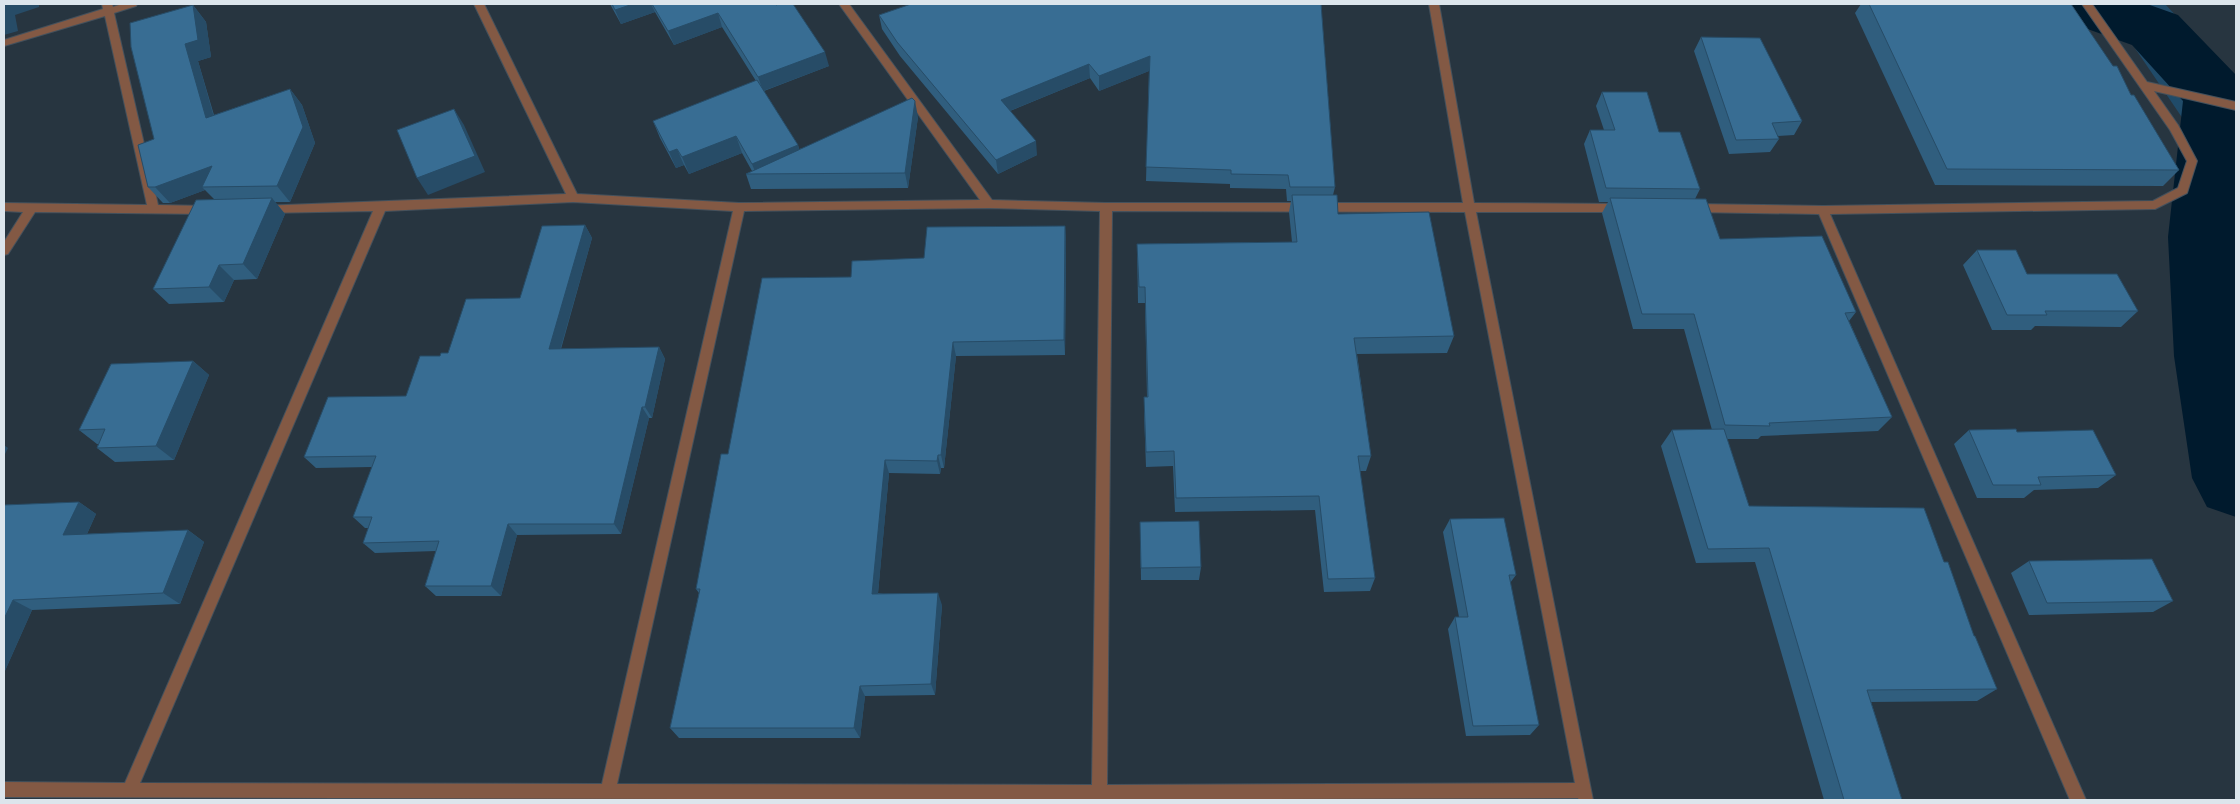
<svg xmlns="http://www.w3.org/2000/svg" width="2240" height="804" viewBox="0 0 2240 804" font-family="'Fira Sans Condensed',sans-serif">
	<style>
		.green { fill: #204b69 }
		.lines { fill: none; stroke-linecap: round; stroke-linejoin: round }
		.river { fill: #001a2d; fill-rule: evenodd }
		.minor-casing { stroke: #44515c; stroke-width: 2 }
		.minor { fill: #835944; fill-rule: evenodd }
		.wall { fill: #305e7e }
		.shaded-wall { fill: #274c67 }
		.building { fill: #386d93; stroke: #274c67 }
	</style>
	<rect width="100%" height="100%" fill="#273540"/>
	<!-- green -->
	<polygon class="green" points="2105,4 2165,4 2236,80 2236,499 2186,388 2200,144"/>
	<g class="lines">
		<!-- river -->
		<polygon class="river" points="2067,4 2147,4 2178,15 2236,75 2236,517 2207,507 2192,478 2174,356 2168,237 2183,101 2132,45 2082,27"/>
		<!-- minor casing -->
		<g class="minor-casing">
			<g id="minor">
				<polygon points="102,4 112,4 113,7 122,4 137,4 136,6 114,13 158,205 206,206 212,210 206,214 35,212 8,254 4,255 4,242 23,212 4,211 4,203 147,205 105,16 4,46 4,40 103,9"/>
				<path d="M 474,4 L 484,4 L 577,194 L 739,203 L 980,200 L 839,4 L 849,4 L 992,200 L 1106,203 L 1463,203 L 1429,4 L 1439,4 L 1474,203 L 1621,204 L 1627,208 L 1621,212 L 1476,212 L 1593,800 L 1579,800 L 1578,798 L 1001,800 L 4,797 L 4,782 L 125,783 L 373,211 L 264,213 L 260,212 L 258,209 L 260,206 L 566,194 ZM 573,202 L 733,211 L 602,784 L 140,783 L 385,211 ZM 989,208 L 1100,211 L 1092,785 L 617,784 L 744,211 ZM 1112,211 L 1465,212 L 1575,783 L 1107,785 Z"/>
				<polygon points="2082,4 2092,4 2147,82 2236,102 2236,110 2154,91 2178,125 2197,161 2187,193 2155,209 1830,214 2086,800 2070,800 1819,214 1693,212 1687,208 1693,204 1823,206 2153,201 2178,188 2187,161 2170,130"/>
			</g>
		</g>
		<!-- minor -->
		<use href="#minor" class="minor"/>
	</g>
	<!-- wall -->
	<g class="wall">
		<polygon points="610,4 776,4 829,66 764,91 798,145 799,149 918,117 908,188 751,189 746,174 752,171 742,153 689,174 684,165 676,168 660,138 653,121 756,81 722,27 674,45 655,12 621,24"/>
		<polygon points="1321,4 1335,187 1333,195 1338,214 1454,336 1447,353 1357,354 1371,456 1366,471 1360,471 1375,578 1370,591 1324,592 1315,510 1175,512 1173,466 1146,467 1144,413 1144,397 1147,397 1145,303 1138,303 1137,244 1292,242 1289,212 1291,201 1287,201 1286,189 1230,188 1230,184 1146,181 1149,71 1099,91 1090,78 1010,111 1037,155 998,174 900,56 882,29 879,15"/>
		<polygon points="1861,4 2071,4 2131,95 2179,170 2163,186 1935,185 1855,13"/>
		<polygon points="193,5 206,22 211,57 198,61 214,115 290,89 302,105 315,143 290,202 275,202 285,214 257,279 234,280 224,302 169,304 153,289 214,199 205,190 170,203 163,203 148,187"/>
		<polygon points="1701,37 1802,121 1794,135 1777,136 1779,139 1770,152 1729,154 1694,51"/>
		<polygon points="1602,92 1659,132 1700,189 1695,199 1720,239 1856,312 1849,321 1892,417 1878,431 1761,436 1758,439 1727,439 1749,506 1944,562 1974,636 1997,689 1977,701 1871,702 1902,800 1824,800 1755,562 1696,563 1661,446 1672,430 1712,430 1684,329 1633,329 1602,213 1608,202 1599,202 1584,144 1590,130 1604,130 1596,106"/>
		<polygon points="585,225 592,238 561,349 659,347 665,359 652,418 649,418 621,534 517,535 501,596 436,596 425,586 436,551 375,553 363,543 369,528 365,528 353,517 372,467 316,468 304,457 406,396 448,353 520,298"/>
		<polygon points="1065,226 1066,242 1065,355 956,356 944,468 941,468 940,474 889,473 878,593 942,605 935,695 865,696 860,738 679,738 670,728 699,593 696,589 728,454 851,277 924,258"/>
		<polygon points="1977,250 2027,274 2138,311 2121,327 2035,326 2031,330 1992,330 1963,265"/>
		<polygon points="193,361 209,375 174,460 115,462 97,448 98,444 97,444 79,430"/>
		<polygon points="1969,430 2017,432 2116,475 2098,488 2034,490 2024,498 1977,498 1954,444"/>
		<polygon points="79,502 96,514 87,534 188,530 204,542 180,604 32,610 4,673 4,505"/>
		<polygon points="1450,519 1516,575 1510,583 1539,725 1530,735 1466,736 1448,629 1455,617 1459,617 1443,532"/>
		<polygon points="1140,522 1201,567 1199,580 1141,580"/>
		<polygon points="2029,561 2173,601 2153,612 2029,615 2011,573"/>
	</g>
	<!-- shaded-wall -->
	<g class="shaded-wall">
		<polygon points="4,4 39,4 39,7 15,15 18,31 4,35"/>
		<polygon points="633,4 651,4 655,12 621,24 615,10"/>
		<polygon points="193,5 206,22 211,57 198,61 219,135 206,118 185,44"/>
		<polygon points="718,13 722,27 674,45 668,31"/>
		<polygon points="825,52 829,66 763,91 758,77"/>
		<polygon points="1150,56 1149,71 1099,91 1099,76"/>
		<polygon points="1089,64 1090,78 1002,114 1001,100"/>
		<polygon points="290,89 302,105 315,143 290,202 277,186"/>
		<polygon points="915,101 918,117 908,188 905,173"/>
		<polygon points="454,109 464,125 485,172 428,195 417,178"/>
		<polygon points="736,136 742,153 689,174 682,157"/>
		<polygon points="1036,141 1037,155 998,174 996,160"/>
		<polygon points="798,145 802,161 756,174 752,164"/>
		<polygon points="677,149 684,165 676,168 669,152"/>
		<polygon points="212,166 202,187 205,190 170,203 155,187"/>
		<polygon points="272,198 285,214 257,279 243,264"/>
		<polygon points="585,225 592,238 557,361 549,349"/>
		<polygon points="1065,226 1066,242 1065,355 1064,340"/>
		<polygon points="219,265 234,280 224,302 209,287"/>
		<polygon points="953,342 956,356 944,468 941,455"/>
		<polygon points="659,347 665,359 652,418 645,407"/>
		<polygon points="193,361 209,375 174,460 156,446"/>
		<polygon points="642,407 649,418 621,534 614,524"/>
		<polygon points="4,445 8,448 4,456"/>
		<polygon points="938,455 941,468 940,474 937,461"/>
		<polygon points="885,460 889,473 877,605 872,594"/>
		<polygon points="79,502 96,514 81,547 63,535"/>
		<polygon points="508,524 517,535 501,596 491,586"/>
		<polygon points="188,530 204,542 180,604 163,593"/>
		<polygon points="938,593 942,605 935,695 931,684"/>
		<polygon points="13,600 32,610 4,673 4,619"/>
		<polygon points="860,686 865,696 860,738 854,728"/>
	</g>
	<!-- building -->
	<g class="building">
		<polygon points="612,4 633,4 615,10"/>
		<polygon points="652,4 776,4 776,5 779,4 793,4 825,52 758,77 718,13 668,31"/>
		<polygon points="911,4 1321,4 1335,187 1290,187 1288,175 1231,174 1231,170 1146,167 1150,56 1099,76 1089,64 1001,100 1036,141 996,160 897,42 879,15"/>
		<polygon points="1869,4 2071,4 2113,66 2117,66 2131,95 2134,95 2179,170 1947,169"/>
		<polygon points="193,5 198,40 185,44 206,118 290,89 303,127 277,186 202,187 212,166 155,187 148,187 138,145 154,139 131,47 130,23"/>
		<polygon points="1701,37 1760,38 1802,121 1772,123 1779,139 1736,140"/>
		<polygon points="757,80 798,145 752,164 736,136 682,157 677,149 669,152 653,121"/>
		<polygon points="1602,92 1647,92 1659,132 1680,132 1700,189 1606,188 1590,130 1615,130"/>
		<polygon points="912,98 915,101 905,173 746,174"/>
		<polygon points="454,109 475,156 417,178 397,130"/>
		<polygon points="1292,195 1337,195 1338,214 1429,212 1454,336 1354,338 1371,456 1358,456 1375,578 1328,579 1319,496 1176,498 1174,451 1146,452 1144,397 1148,397 1145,287 1139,287 1137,244 1297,242"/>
		<polygon points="272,198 243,264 219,265 209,287 153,289 196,200"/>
		<polygon points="1610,198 1706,199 1720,239 1822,236 1856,312 1845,313 1892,417 1769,423 1770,426 1725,425 1694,314 1642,314"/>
		<polygon points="585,225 549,349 659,347 645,407 642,407 614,524 508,524 491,586 425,586 439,541 363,543 372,517 353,517 376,456 304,457 328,397 406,396 420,356 440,356 441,353 448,353 466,299 520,298 542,226"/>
		<polygon points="1065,226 1064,340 953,342 941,455 938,455 937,461 885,460 872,594 938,593 931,684 860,686 854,728 670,728 700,589 696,589 721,454 728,454 762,278 851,277 852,261 924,258 927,227"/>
		<polygon points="1977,250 2016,250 2027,274 2117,274 2138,311 2045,311 2047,315 2007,315"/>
		<polygon points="193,361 156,446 97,448 105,429 79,430 111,364"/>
		<polygon points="1724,429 1749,506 1924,508 1944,562 1948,562 1974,636 1975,636 1997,689 1867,690 1902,800 1844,800 1769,548 1708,549 1672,430"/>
		<polygon points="2016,429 2017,432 2093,430 2116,475 2038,477 2041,485 1993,485 1969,430"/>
		<polygon points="79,502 63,535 188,530 163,593 13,600 4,619 4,505"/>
		<polygon points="1504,518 1516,575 1509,575 1539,725 1473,726 1455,617 1468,617 1450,519"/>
		<polygon points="1199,521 1201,567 1141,568 1140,522"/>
		<polygon points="2152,559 2173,601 2047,603 2029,561"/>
	</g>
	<!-- border -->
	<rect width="2240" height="804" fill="none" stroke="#dce5ec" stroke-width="10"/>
</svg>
